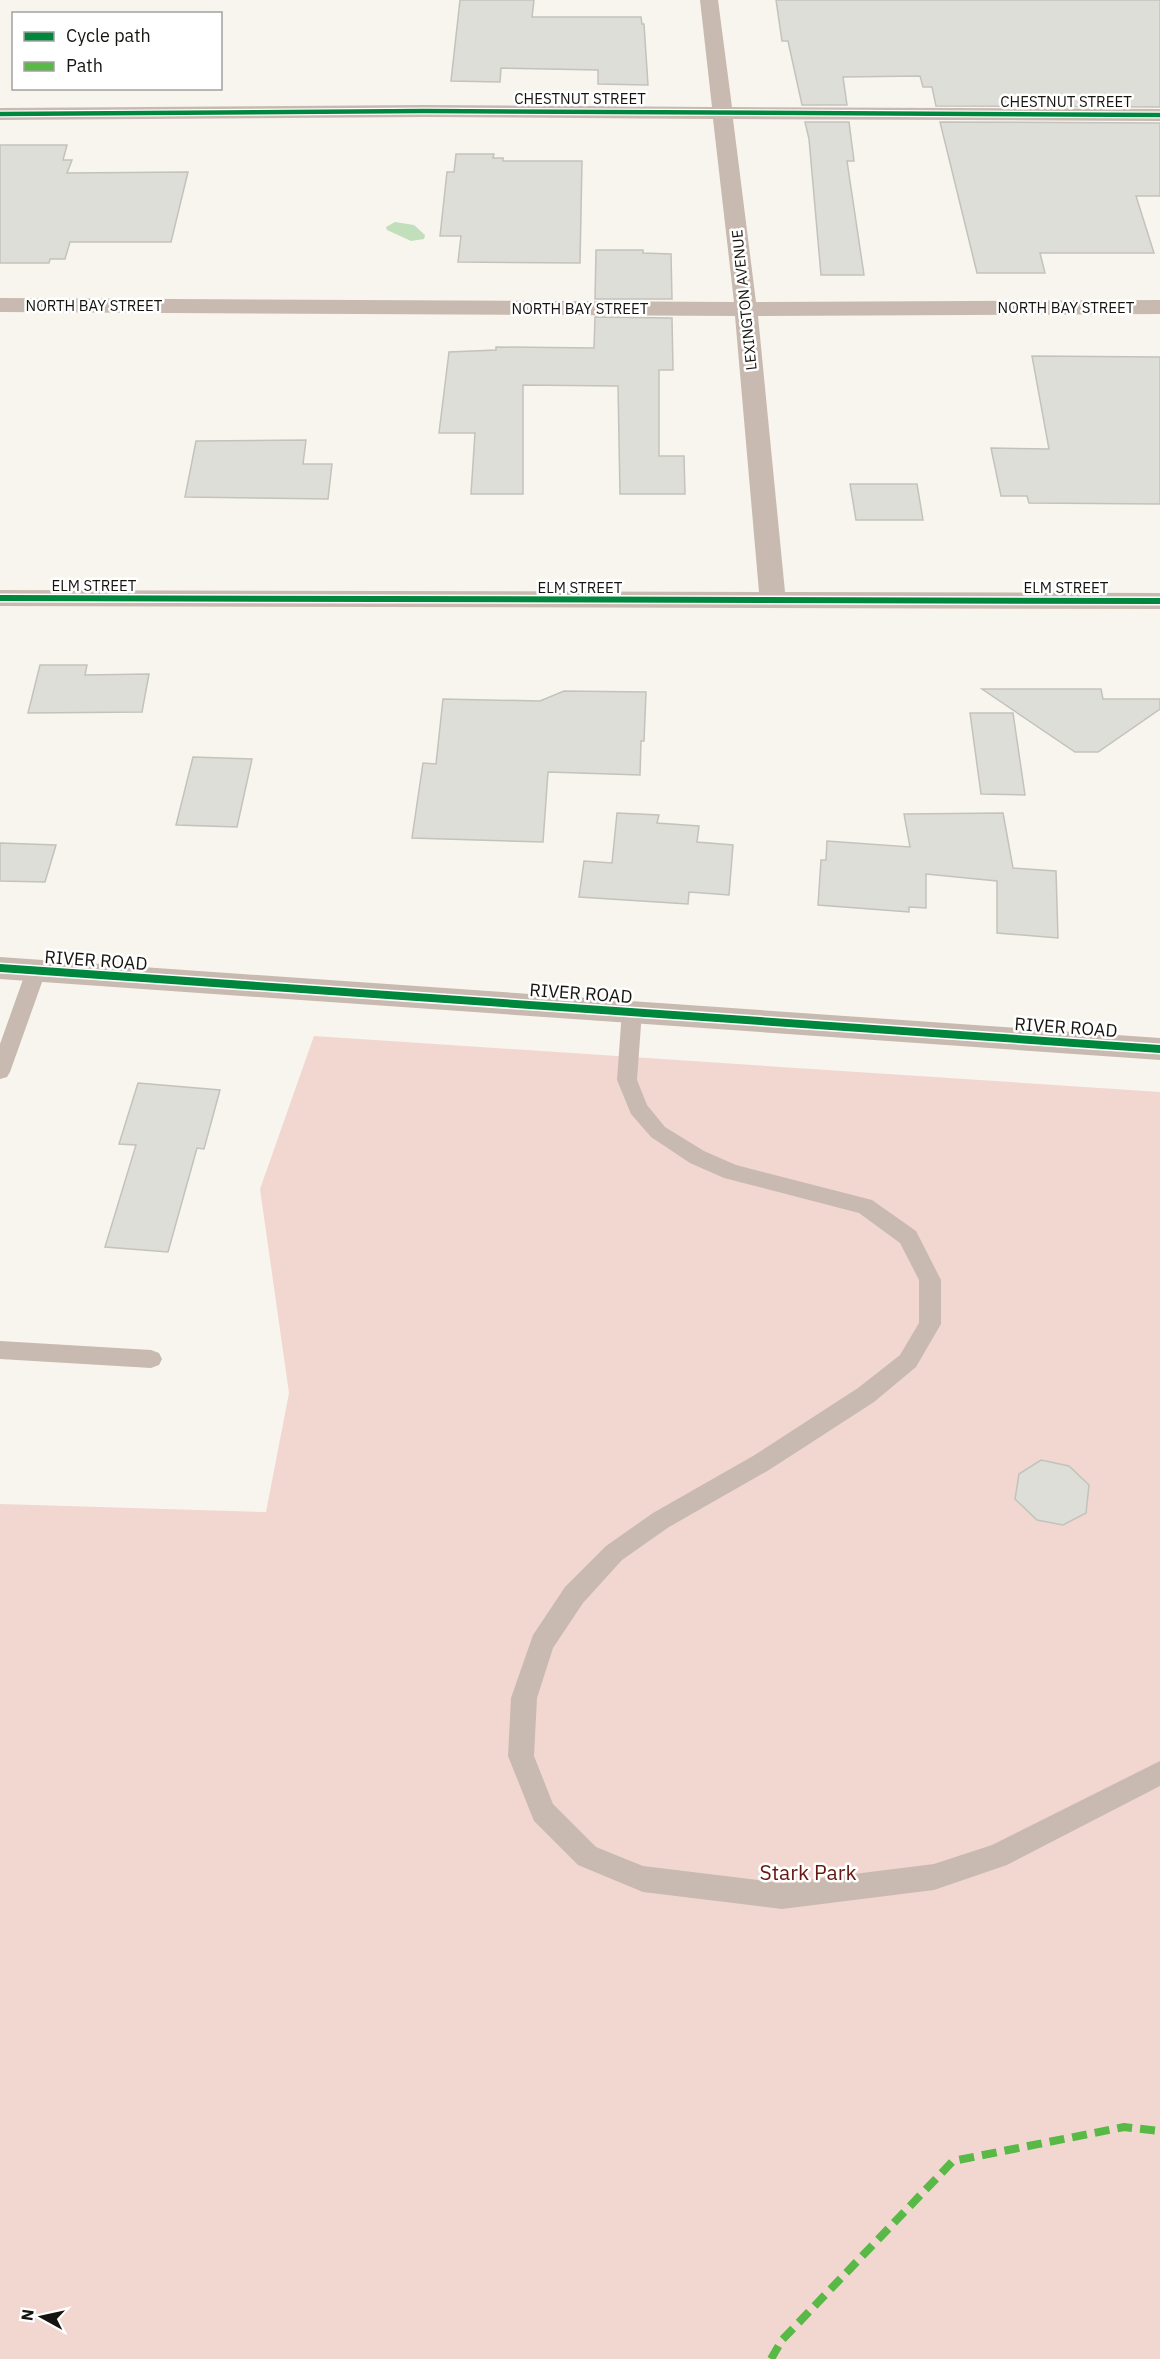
<svg xmlns="http://www.w3.org/2000/svg" width="1160" height="2359" viewBox="0 0 1160 2359" font-family="'IBM Plex Sans',sans-serif">
	<style>
		.green { fill: #f1d7d0 }
		.water { fill: #c1dfba }
		.building { fill: #deded8; stroke: #c3c2bc; stroke-width: 1.5 }
		.lines { fill: none; stroke-linecap: round; stroke-linejoin: round }
		.service { fill: #c8bab0; fill-rule: evenodd }
		.minor { fill: #c8bab0; fill-rule: evenodd }
		.tertiary { fill: #c8bab0; fill-rule: evenodd }
		.quiet { stroke: #58b947; stroke-width: 8; stroke-dasharray: 15 8; stroke-linecap: butt }
		.cycleway-far2-casing { stroke: #fff; stroke-width: 7 }
		.cycleway-far1-casing { stroke: #fff; stroke-width: 9 }
		.cycleway-casing { stroke: #fff; stroke-width: 11 }
		.cycleway-far2 { stroke: #00873e; stroke-width: 4.5 }
		.cycleway-far1 { stroke: #00873e; stroke-width: 6 }
		.cycleway { stroke: #00873e; stroke-width: 8 }
		.labels { text-anchor: middle; dominant-baseline: central; stroke-width: 5; stroke-linejoin: round; paint-order: stroke }
		.far-street-label { font-size: 15px; fill: #161410; stroke: #fff }
		.street-label { font-size: 18px; fill: #161410; stroke: #fff }
		.near-park-label { font-size: 21px; fill: #661813; stroke: #fff }
	</style>
	<rect width="100%" height="100%" fill="#f8f5ee"/>
	<!-- green -->
	<polygon class="green" points="314,1036 1160,1092 1160,2359 0,2359 0,1504 266,1512 289,1393 260,1189"/>
	<!-- water -->
	<polygon class="water" points="395,222 414,225 425,235 424,239 411,241 387,230 386,227"/>
	<!-- building -->
	<g class="building">
		<polygon points="460,0 534,0 532,17 641,17 642,24 644,24 648,85 598,84 598,70 501,68 500,82 451,81"/>
		<polygon points="776,0 1160,0 1160,107 936,106 932,87 923,87 920,76 843,77 847,105 802,105 788,41 782,41"/>
		<polygon points="805,122 849,122 854,161 847,161 864,275 821,275 809,139"/>
		<polygon points="940,122 1160,123 1160,196 1136,196 1154,253 1040,253 1045,273 977,273"/>
		<polygon points="0,145 67,145 63,160 72,160 67,173 188,172 171,242 70,242 65,259 50,259 49,263 0,263"/>
		<polygon points="456,154 494,154 493,158 503,158 503,161 582,161 580,263 458,262 461,236 440,236 447,172 454,172"/>
		<polygon points="596,250 643,250 643,253 671,254 672,299 595,299"/>
		<polygon points="595,317 672,318 673,370 659,370 659,456 684,456 685,494 620,494 618,386 523,385 523,494 471,494 475,433 439,433 449,352 496,350 496,347 594,348"/>
		<polygon points="1032,356 1160,357 1160,504 1029,503 1027,496 1001,496 991,448 1049,449"/>
		<polygon points="306,440 303,464 332,464 328,499 185,497 196,441"/>
		<polygon points="850,484 917,484 923,520 856,520"/>
		<polygon points="40,665 87,665 85,675 149,674 142,712 28,713"/>
		<polygon points="982,689 1101,689 1103,699 1160,699 1160,709 1098,752 1075,752"/>
		<polygon points="564,691 646,692 644,741 641,741 640,775 548,772 543,842 412,838 423,763 436,764 443,699 540,701"/>
		<polygon points="970,713 1013,713 1025,795 981,794"/>
		<polygon points="193,757 252,759 237,827 176,825"/>
		<polygon points="617,813 659,815 657,823 699,826 697,842 733,845 729,895 689,892 688,904 579,897 584,861 612,863"/>
		<polygon points="1003,813 1013,868 1056,871 1058,938 997,933 997,881 926,874 926,908 909,907 909,912 818,905 821,860 826,860 827,841 910,847 904,814"/>
		<polygon points="0,843 56,845 45,882 0,881"/>
		<polygon points="138,1083 220,1090 204,1149 197,1148 168,1252 105,1247 136,1145 119,1144"/>
		<polygon points="1041,1460 1069,1466 1089,1485 1086,1513 1063,1525 1037,1520 1015,1499 1019,1474"/>
	</g>
	<g class="lines">
		<!-- service -->
		<g class="service">
			<polygon points="36,964 43,966 46,971 10,1072 7,1077 0,1079 0,1044 26,971 29,966"/>
			<polygon points="632,1004 639,1006 642,1011 637,1080 647,1105 665,1127 704,1151 736,1165 872,1200 916,1231 941,1280 941,1324 916,1367 874,1402 769,1470 669,1527 622,1560 583,1603 553,1648 537,1698 534,1756 553,1804 596,1847 643,1866 782,1883 934,1864 992,1845 1160,1761 1160,1786 1007,1865 934,1890 782,1909 643,1892 578,1865 534,1821 508,1756 511,1698 533,1635 565,1587 606,1546 653,1513 753,1456 858,1388 900,1355 919,1323 919,1280 900,1243 859,1213 724,1178 690,1163 651,1137 631,1114 617,1080 622,1011 625,1006"/>
			<polygon points="0,1341 151,1350 159,1353 162,1359 159,1365 151,1368 0,1359"/>
		</g>
		<!-- minor -->
		<polygon class="minor" points="700,0 718,0 732,107 1160,109 1160,121 733,119 756,302 1160,300 1160,314 758,316 785,592 1160,593 1160,609 0,606 0,590 759,592 735,316 0,312 0,298 734,302 713,119 424,117 0,120 0,108 424,105 712,107"/>
		<!-- tertiary -->
		<polygon class="tertiary" points="0,957 1160,1038 1160,1060 0,979"/>
		<!-- quiet -->
		<polyline class="quiet" points="771,2359 782,2340 953,2161 1124,2127 1160,2131"/>
		<!-- cycleway-far2 casing -->
		<g class="cycleway-far2-casing">
			<polyline id="cycleway-far2" points="0,114 424,111 1160,115"/>
		</g>
		<!-- cycleway-far1 casing -->
		<g class="cycleway-far1-casing">
			<polyline id="cycleway-far1" points="0,598 1160,601"/>
		</g>
		<!-- cycleway casing -->
		<g class="cycleway-casing">
			<polyline id="cycleway" points="0,968 1160,1049"/>
		</g>
		<!-- cycleway-far2 -->
		<use href="#cycleway-far2" class="cycleway-far2"/>
		<!-- cycleway-far1 -->
		<use href="#cycleway-far1" class="cycleway-far1"/>
		<!-- cycleway -->
		<use href="#cycleway" class="cycleway"/>
	</g>
	<g class="labels">
		<!-- far-street labels -->
		<g class="far-street-label">
			<text x="580" y="98">CHESTNUT STREET</text>
			<text x="1066" y="101">CHESTNUT STREET</text>
			<text transform="translate(744 300) rotate(-96)">LEXINGTON AVENUE</text>
			<text x="94" y="305">NORTH BAY STREET</text>
			<text x="1066" y="307">NORTH BAY STREET</text>
			<text x="580" y="308">NORTH BAY STREET</text>
			<text x="94" y="585">ELM STREET</text>
			<text x="580" y="587">ELM STREET</text>
			<text x="1066" y="587">ELM STREET</text>
		</g>
		<!-- street labels -->
		<g class="street-label">
			<text transform="translate(96 960) rotate(4)">RIVER ROAD</text>
			<text transform="translate(581 993) rotate(4)">RIVER ROAD</text>
			<text transform="translate(1066 1027) rotate(4)">RIVER ROAD</text>
		</g>
		<!-- near-park labels -->
		<g class="near-park-label">
			<text x="808" y="1872">Stark Park</text>
		</g>
	</g>
	<!-- legend -->
	<rect x="12" y="12" width="210" height="78" fill="#ffffff" stroke="#a2a19f" stroke-width="1.5"/>
	<rect x="24" y="32" width="30" height="9" fill="#00873e" stroke="#a2a19f" stroke-width="1.5"/>
	<text x="66" y="42" font-size="18" fill="#161410">Cycle path</text>
	<rect x="24" y="62" width="30" height="9" fill="#58b947" stroke="#a2a19f" stroke-width="1.5"/>
	<text x="66" y="72" font-size="18" fill="#161410">Path</text>
	<!-- north arrow -->
	<g transform="translate(42 2317) rotate(278)" stroke="#ffffff" stroke-width="4.5" paint-order="stroke">
	<path d="M0-4.5L10 22L0 15L-10 22Z" fill="#161410"/>
	<text y="-9" font-size="16" font-weight="bold" text-anchor="middle" fill="#161410">N</text>
	</g>
</svg>
